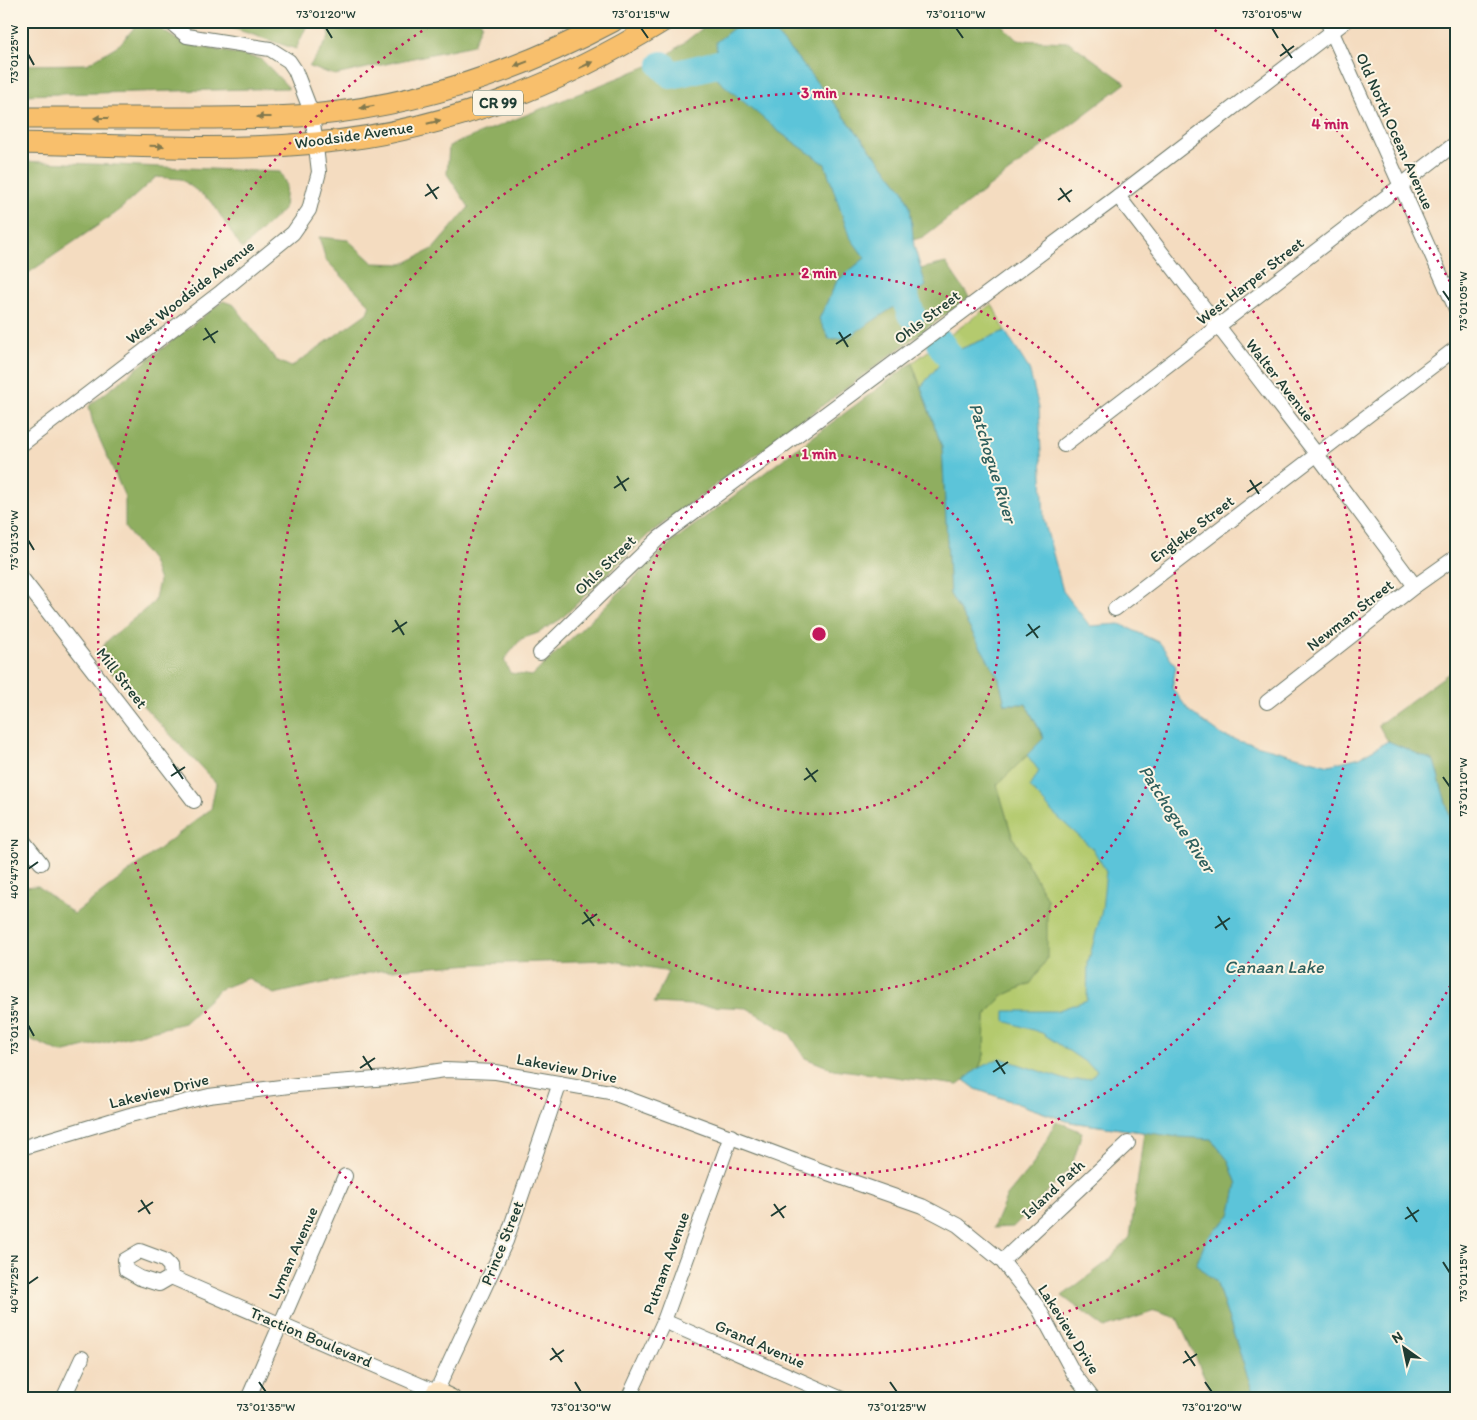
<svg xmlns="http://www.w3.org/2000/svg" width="1477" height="1420" viewBox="0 0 1477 1420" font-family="Itim,sans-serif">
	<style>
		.green { fill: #b4ca6e; stroke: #6a8451 }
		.forest { fill: #8fae61; stroke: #57764a }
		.water { fill: #5cc4d9; stroke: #3e8086 }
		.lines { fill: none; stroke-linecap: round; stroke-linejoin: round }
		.river { stroke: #5cc4d9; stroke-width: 28 }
		.street-casing { stroke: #6a7565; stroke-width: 16 }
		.secondary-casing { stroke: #6a7565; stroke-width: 21 }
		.primary-casing { stroke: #6a7565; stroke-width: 23 }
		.street { stroke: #fff; stroke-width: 14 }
		.secondary { stroke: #fce5c4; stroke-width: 19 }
		.primary { stroke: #f8bf6c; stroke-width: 21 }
		.oneway { fill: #81784d }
		.ticks { fill: none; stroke: #1f3d34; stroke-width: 2 }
		.ring { fill: none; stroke: #c2185b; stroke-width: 2.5; stroke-dasharray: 2.5 5 }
		.labels { text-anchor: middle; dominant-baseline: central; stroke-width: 4; stroke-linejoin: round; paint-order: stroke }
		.shield { fill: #fcf5e5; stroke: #617469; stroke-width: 1 }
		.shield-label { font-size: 15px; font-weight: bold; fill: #1f3d34 }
		.street-label { font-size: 16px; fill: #1f3d34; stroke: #fcf5e5 }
		.water-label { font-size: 18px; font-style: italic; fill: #2e5f5d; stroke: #fcf5e5 }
		.centre { fill: #c2185b; stroke: #fcf5e5; stroke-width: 2.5 }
		.ring-label { font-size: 15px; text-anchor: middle; font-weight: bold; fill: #c2185b; stroke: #fcf5e5; stroke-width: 4; stroke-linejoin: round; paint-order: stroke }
		.neatline { fill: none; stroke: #1f3d34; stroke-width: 2 }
		.ticks-label { font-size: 12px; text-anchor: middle; fill: #1f3d34 }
	</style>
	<rect width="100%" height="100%" fill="#fcf5e5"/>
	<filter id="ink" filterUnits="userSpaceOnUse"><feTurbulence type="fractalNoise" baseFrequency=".02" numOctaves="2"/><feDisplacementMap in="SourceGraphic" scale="10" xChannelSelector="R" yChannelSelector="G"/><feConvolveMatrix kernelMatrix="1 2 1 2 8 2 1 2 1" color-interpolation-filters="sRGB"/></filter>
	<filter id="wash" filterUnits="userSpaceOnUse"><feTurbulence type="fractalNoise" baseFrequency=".0096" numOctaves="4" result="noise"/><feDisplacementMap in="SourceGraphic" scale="20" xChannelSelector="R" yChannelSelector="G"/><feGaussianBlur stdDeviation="1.12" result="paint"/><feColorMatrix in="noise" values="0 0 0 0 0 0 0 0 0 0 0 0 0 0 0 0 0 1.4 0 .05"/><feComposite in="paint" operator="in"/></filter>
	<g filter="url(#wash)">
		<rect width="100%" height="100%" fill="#f4dcc0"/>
		<!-- green -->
		<g class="green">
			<polygon points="992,304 1005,331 948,354 921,387 912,363"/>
			<polygon points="1044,739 1073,744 1255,1399 1179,1137 1070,1122 976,1089 964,1080 979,1068 984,1055 985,1016 1002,996 1031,983 1047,899 1012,836 997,784"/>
		</g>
		<!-- forest -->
		<g class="forest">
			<polygon points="140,21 148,21 182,43 261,59 289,88 21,95 21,65 87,64 120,44"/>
			<polygon points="188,21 309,21 296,49 226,26 197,27"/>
			<polygon points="328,21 480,21 482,24 473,45 335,75 309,67 329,38"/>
			<polygon points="712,21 762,21 739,24 778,131 825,164 849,235 865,258 837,281 819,319 829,339 926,286 920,269 946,263 969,297 649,534 561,619 538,633 521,639 504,660 510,673 532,676 672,542 912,363 942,447 950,594 999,679 1005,704 1026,704 1044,739 997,785 1012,836 1047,899 1047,959 1031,983 1002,996 985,1016 984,1055 979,1068 958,1085 833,1069 805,1058 790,1034 747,1008 654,1003 668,971 609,960 474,964 378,971 274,994 248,978 220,989 184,1023 61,1053 21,1035 21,887 38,886 74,914 211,809 216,783 97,657 107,641 154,602 159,581 152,561 125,528 125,497 93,424 89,406 223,301 234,305 276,360 291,367 367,313 370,305 326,260 319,237 348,240 373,263 403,264 433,249 469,207 447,174 449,146 660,61"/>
			<polygon points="764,21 1001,21 1002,25 1017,40 1069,42 1126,83 923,237 913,240 910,207 903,190 799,60"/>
			<polygon points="21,161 280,172 286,184 284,209 242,249 212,202 181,179 156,177 116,213 21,278"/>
			<polygon points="1456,668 1456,838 1434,761 1388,741 1378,725"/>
			<polygon points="1056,1121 1082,1132 1072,1166 1013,1227 993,1228 1007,1196 1035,1162"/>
			<polygon points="1144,1132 1211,1139 1228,1160 1237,1184 1230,1216 1207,1238 1196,1265 1216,1281 1255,1399 1213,1399 1214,1397 1177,1318 1155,1311 1105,1328 1062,1296 1107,1262 1130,1237"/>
		</g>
		<!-- water -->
		<g class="water">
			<polygon points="764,21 799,60 903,190 910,207 914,246 926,286 847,338 829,339 819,319 837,281 865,258 849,236 825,164 778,131 718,80 716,42 739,24"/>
			<polygon points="1005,331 1029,369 1039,408 1044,520 1063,591 1090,626 1120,624 1160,643 1176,667 1172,688 1190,712 1223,736 1329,765 1360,757 1388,741 1434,761 1456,838 1456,1399 1255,1399 1216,1281 1196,1265 1207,1238 1230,1216 1237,1184 1228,1160 1211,1139 1179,1137 1070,1122 976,1089 964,1080 979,1068 1000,1058 1069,1081 1091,1078 1097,1070 1042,1033 1005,1021 1005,1011 1056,1011 1087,1000 1088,963 1102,910 1106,871 1093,849 1053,813 1030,787 1039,771 1027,755 1044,738 1026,704 1005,704 999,679 950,594 942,447 921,387 948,354"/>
		</g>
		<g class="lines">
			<!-- river -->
			<g class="river">
				<polyline points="662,65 672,75 738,59 749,70"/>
				<polyline points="892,264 911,314"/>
				<polyline points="940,343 969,385"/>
			</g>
		</g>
	</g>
	<g filter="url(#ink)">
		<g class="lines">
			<!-- street casing -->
			<g class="street-casing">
				<g id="street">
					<polyline points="1327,21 1456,309"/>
					<polyline points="1118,196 1318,456 1415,586"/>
					<polyline points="21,445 221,292 293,233 309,210 319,172 312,114 295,70 289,61 270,49 187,36 169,21"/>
					<polyline points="1064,445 1456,143"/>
					<polyline points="21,577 194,801"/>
					<polyline points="1115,609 1456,348"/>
					<polyline points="540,653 659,538 1118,196 1346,21"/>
					<polyline points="1267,702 1415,586 1456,557"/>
					<polyline points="21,838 41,863"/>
					<polyline points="21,1148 130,1115 209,1096 297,1085 389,1078 445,1070 496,1072 610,1092 822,1171 922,1206 958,1225 1002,1261 1038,1307 1074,1374 1093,1399"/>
					<polyline points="1002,1261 1128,1143"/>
					<polyline points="171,1277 159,1284 140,1278 126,1270 125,1260 140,1251 164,1260 170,1266 171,1277 436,1392 506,1241 560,1083"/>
					<polyline points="664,1321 842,1399"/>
					<polyline points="63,1399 82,1358"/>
					<polyline points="248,1399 345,1176"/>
					<polyline points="628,1399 664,1321 731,1136"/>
				</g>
			</g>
			<!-- secondary casing -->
			<g class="secondary-casing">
				<polyline id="secondary" points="433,1399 436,1392 451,1399"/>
			</g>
			<!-- primary casing -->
			<g class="primary-casing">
				<g id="primary">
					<path d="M 21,118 C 79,118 137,118 195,118 C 234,118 273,118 312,115 C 418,105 519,71 613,21"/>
					<path d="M 21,143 C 119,145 219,152 316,143 C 441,132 558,86 663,21"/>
				</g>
			</g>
			<!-- street -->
			<use href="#street" class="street"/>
			<!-- secondary -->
			<use href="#secondary" class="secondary"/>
			<!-- primary -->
			<use href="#primary" class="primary"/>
		</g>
		<!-- one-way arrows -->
		<defs><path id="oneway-solid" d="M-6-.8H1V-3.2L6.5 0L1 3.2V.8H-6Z" transform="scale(1.25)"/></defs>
		<g class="oneway">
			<use href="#oneway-solid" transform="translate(521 64) rotate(159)"/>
			<use href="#oneway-solid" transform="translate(586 65) rotate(-25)"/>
			<use href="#oneway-solid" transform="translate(367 107) rotate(171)"/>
			<use href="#oneway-solid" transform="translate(264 117) rotate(180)"/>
			<use href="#oneway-solid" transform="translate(101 118) rotate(-180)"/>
			<use href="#oneway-solid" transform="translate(434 122) rotate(-14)"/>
			<use href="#oneway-solid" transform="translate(157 146) rotate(1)"/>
		</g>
	</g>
	<!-- ticks -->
	<path class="ticks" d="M 326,28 L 332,38M 641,28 L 648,38M 956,28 L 963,38M 1272,28 L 1278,38M 1282,44 L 1292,58M 28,54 L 34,65M 1280,56 L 1294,46M 427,184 L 437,199M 1060,188 L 1070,202M 425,196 L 439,187M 1058,200 L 1072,190M 1443,291 L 1450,301M 205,328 L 215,343M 839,332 L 848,347M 203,340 L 218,331M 836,344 L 851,334M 617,476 L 626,491M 1250,480 L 1259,494M 614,488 L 629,478M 1247,492 L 1262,482M 28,540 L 34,550M 395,620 L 404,635M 1028,624 L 1038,638M 392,632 L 407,622M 1026,636 L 1040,626M 173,764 L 183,779M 806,768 L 816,782M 171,776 L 185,767M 1443,777 L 1450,787M 804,780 L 818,770M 28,869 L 38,862M 584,912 L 594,926M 1218,916 L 1227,930M 582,924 L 597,914M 1215,928 L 1230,918M 28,1025 L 34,1036M 363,1056 L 372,1070M 996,1060 L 1005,1074M 360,1068 L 375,1058M 993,1072 L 1008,1062M 141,1200 L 150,1214M 774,1204 L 784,1218M 1407,1207 L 1417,1222M 138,1212 L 153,1202M 771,1216 L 786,1206M 1405,1219 L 1419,1210M 1443,1262 L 1450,1273M 28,1284 L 38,1277M 552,1348 L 562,1362M 1185,1351 L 1195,1366M 550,1360 L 564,1350M 1183,1363 L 1197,1354M 259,1382 L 266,1392M 575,1382 L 581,1392M 890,1382 L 897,1392M 1205,1382 L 1212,1392"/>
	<!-- distance rings -->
	<g class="ring">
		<circle cx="819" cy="634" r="180"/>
		<circle cx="819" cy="634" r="361"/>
		<circle cx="819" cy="634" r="541"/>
		<path d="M1454 979A722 722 0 1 1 436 22M1202 22A722 722 0 0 1 1454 289"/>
	</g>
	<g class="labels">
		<!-- shield labels -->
		<rect class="shield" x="473" y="90.5" width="50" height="25" rx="4"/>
		<g class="shield-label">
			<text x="498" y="103">CR 99</text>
		</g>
		<!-- street labels -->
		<g class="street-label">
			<text transform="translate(1395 131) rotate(66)">Old North Ocean Avenue</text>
			<text transform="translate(354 135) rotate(-8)">Woodside Avenue</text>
			<text transform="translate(1250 281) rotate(-38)">West Harper Street</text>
			<text transform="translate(190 292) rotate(-38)">West Woodside Avenue</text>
			<text transform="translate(927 317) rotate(-37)">Ohls Street</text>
			<text transform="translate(1280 380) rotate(52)">Walter Avenue</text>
			<text transform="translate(1192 529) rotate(-37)">Engleke Street</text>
			<text transform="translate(605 565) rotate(-44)">Ohls Street</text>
			<text transform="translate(1350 615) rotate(-38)">Newman Street</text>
			<text transform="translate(122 678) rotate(52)">Mill Street</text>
			<text transform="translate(567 1068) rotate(11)">Lakeview Drive</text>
			<text transform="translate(159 1091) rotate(-14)">Lakeview Drive</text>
			<text transform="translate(1053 1189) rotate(-43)">Island Path</text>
			<text transform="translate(502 1243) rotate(-68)">Prince Street</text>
			<text transform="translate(293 1253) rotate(-66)">Lyman Avenue</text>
			<text transform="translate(666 1263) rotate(-70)">Putnam Avenue</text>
			<text transform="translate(1069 1329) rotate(58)">Lakeview Drive</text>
			<text transform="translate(311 1337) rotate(23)">Traction Boulevard</text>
			<text transform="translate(760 1344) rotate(24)">Grand Avenue</text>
		</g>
		<!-- water labels -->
		<g class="water-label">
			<text transform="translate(993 463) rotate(73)">Patchogue River</text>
			<text transform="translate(1177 819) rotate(57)">Patchogue River</text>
			<text x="1274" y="967">Canaan Lake</text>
		</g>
	</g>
	<circle cx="819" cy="634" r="8" class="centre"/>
	<g class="ring-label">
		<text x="819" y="98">3 min</text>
		<text x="1330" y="129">4 min</text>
		<text x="819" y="278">2 min</text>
		<text x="819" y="459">1 min</text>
	</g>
	<!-- margin -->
	<rect width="1477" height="1420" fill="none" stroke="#fcf5e5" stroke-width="55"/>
	<!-- north arrow -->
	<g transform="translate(1404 1348) rotate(327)" stroke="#fcf5e5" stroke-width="4" paint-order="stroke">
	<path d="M0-4L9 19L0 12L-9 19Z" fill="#1f3d34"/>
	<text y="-8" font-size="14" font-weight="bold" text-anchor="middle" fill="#1f3d34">N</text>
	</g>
	<rect x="28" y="28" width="1422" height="1364" class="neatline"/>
	<g class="ticks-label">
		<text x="326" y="18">73°01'20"W</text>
		<text x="641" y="18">73°01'15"W</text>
		<text x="956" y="18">73°01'10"W</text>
		<text x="1272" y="18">73°01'05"W</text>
		<text transform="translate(14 54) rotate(-90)" y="4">73°01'25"W</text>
		<text transform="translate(1463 301) rotate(-90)" y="4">73°01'05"W</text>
		<text transform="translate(14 540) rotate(-90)" y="4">73°01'30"W</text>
		<text transform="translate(1463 787) rotate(-90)" y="4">73°01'10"W</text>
		<text transform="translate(14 869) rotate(-90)" y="4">40°47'30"N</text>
		<text transform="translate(14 1025) rotate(-90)" y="4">73°01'35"W</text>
		<text transform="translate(1463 1273) rotate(-90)" y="4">73°01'15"W</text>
		<text transform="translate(14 1284) rotate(-90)" y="4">40°47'25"N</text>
		<text x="266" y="1411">73°01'35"W</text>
		<text x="581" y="1411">73°01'30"W</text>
		<text x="897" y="1411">73°01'25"W</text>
		<text x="1212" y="1411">73°01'20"W</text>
	</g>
</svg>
